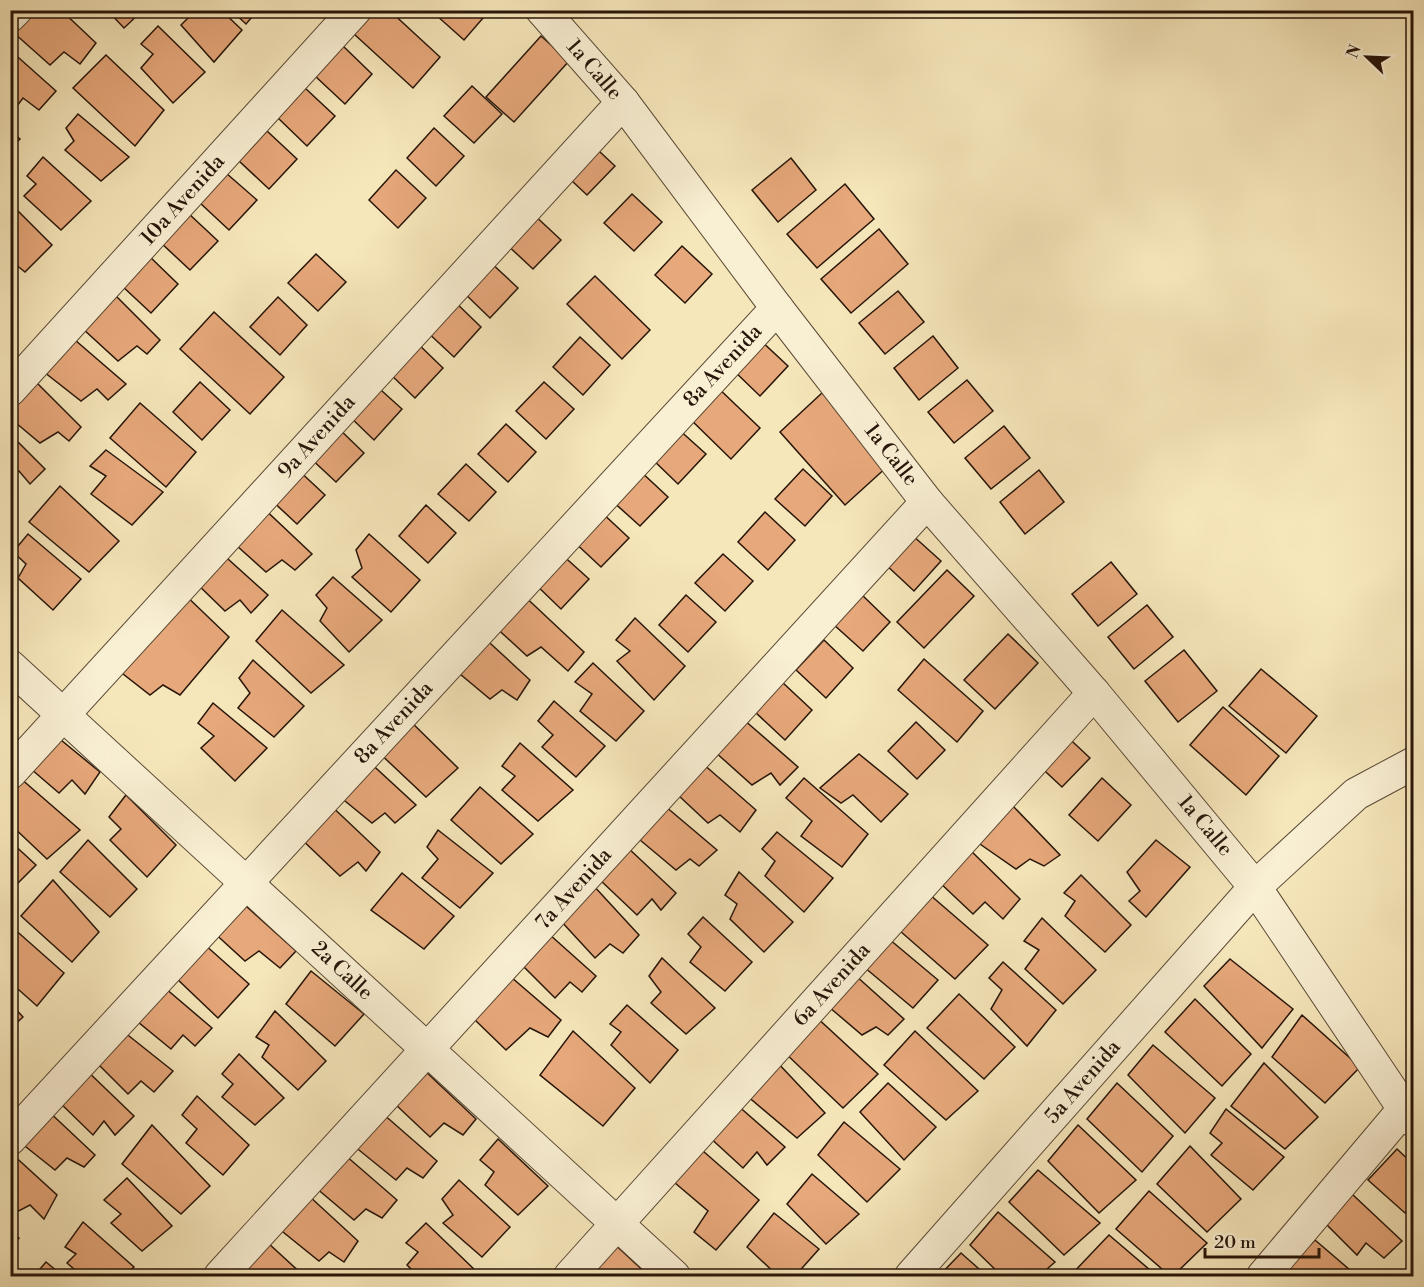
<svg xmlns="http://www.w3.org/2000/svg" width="1424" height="1287" viewBox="0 0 1424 1287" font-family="'Libre Bodoni',serif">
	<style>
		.building { fill: #e7a87b; stroke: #271509; stroke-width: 1.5 }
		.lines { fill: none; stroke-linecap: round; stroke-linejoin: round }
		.street-casing { stroke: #5b4a36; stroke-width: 34 }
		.street { stroke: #f9efd3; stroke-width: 32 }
		.labels { text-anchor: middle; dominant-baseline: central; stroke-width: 4.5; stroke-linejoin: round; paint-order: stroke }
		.street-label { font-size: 21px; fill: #271509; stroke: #f9efd3 }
	</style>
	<rect width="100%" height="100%" fill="#f6e7bb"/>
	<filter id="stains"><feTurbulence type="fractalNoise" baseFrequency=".00333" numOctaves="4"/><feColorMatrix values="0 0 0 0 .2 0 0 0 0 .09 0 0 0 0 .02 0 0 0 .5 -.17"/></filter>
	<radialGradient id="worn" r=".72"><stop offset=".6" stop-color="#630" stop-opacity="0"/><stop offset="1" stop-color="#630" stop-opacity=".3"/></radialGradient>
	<!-- building -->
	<g class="building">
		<polygon points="33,10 61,10 96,43 80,64 64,52 50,65 14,33"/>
		<polygon points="107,10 143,10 124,28"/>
		<polygon points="191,10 221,10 242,30 214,62 181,25 193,13"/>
		<polygon points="231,10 258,10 246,24"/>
		<polygon points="375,10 389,10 440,57 413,88 354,34"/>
		<polygon points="440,10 490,10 464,40 436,15"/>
		<polygon points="158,26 205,72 173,103 141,68 153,54 141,44"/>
		<polygon points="541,36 569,61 514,122 486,97"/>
		<polygon points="343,46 372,74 345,104 315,76"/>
		<polygon points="10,50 56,91 39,110 23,98 14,110 10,107"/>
		<polygon points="106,55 164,110 135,146 73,88"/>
		<polygon points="472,86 502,114 474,143 444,116"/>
		<polygon points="305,88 335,116 307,146 278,118"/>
		<polygon points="78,114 129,157 101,181 65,150 74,141 66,128"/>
		<polygon points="434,128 464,156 436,186 407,158"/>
		<polygon points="10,130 20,139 10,149"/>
		<polygon points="267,131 297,159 269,189 239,161"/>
		<polygon points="585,138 615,166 587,195 557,167"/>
		<polygon points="43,157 91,201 61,230 24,196 36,184 27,176"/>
		<polygon points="791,158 816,190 778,222 752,190"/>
		<polygon points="396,170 426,198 398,228 369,200"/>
		<polygon points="226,173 257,200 229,230 199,202"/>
		<polygon points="845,184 874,219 817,268 787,234"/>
		<polygon points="632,194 662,222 634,251 604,223"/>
		<polygon points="10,203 52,245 25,272 10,260"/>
		<polygon points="531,212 561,240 533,269 503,241"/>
		<polygon points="188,213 218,241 190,270 160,242"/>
		<polygon points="879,229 908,264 851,313 821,279"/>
		<polygon points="682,246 712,274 685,303 655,275"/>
		<polygon points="316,254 346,282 318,311 288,283"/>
		<polygon points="149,256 178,284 151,313 121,285"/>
		<polygon points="488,260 518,288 490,318 461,290"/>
		<polygon points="595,276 650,330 622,359 567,304"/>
		<polygon points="898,291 924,322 885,354 859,323"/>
		<polygon points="115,295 160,340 147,354 137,346 118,361 82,328"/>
		<polygon points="278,297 307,325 280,355 250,327"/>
		<polygon points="452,299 481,327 454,357 424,329"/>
		<polygon points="214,312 284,377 250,414 180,349"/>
		<polygon points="933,336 958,368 919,400 894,368"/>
		<polygon points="580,337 610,365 583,395 553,367"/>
		<polygon points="758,338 788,366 760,396 731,368"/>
		<polygon points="75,340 126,384 108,400 97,389 81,401 44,372"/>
		<polygon points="414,340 443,368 415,398 386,370"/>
		<polygon points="34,380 81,427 69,441 58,432 40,443 10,418 10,407"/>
		<polygon points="967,380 993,411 954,443 928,412"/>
		<polygon points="200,382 230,410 202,440 173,412"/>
		<polygon points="372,382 402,409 374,440 344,411"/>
		<polygon points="544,382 574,409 546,439 516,411"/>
		<polygon points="714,384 760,428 731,459 685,414"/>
		<polygon points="823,392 889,465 845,505 780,432"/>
		<polygon points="140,403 196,452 166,487 110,438"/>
		<polygon points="506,424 536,452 508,482 478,454"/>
		<polygon points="335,425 364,453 336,482 307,455"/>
		<polygon points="1004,426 1030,458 991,489 965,458"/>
		<polygon points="676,427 706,454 678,484 649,456"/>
		<polygon points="10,434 45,469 30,484 19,471 10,478"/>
		<polygon points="106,450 163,492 132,525 91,494 106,476 90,466"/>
		<polygon points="466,464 496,492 469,521 438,494"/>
		<polygon points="295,467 325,495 297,524 268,497"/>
		<polygon points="638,469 668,497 640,526 610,499"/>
		<polygon points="803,469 832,496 805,526 775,499"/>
		<polygon points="1039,470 1064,502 1025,534 1000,502"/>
		<polygon points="60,486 119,541 89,572 29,522"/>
		<polygon points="258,503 312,554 295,570 282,560 266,572 227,537"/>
		<polygon points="426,505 456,533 428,563 399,536"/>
		<polygon points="599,510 629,538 601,567 571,539"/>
		<polygon points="765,512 795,540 768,570 738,542"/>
		<polygon points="28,534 81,579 53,610 18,578 26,564 13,552"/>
		<polygon points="369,534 420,580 391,612 352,577 362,568 356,550"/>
		<polygon points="911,534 941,561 914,591 884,563"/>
		<polygon points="218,550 268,595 251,613 240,600 225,611 191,578"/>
		<polygon points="559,552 589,579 561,609 532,581"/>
		<polygon points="723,554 753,581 725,611 695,583"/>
		<polygon points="1111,562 1137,594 1098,626 1072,594"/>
		<polygon points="947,570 974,596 924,648 897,622"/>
		<polygon points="333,577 382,620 349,652 320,621 327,608 316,595"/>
		<polygon points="179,589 229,637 180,695 163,685 150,695 109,663"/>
		<polygon points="519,591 584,652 568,671 541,647 527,656 491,623"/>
		<polygon points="861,594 890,622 863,651 833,624"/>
		<polygon points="686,595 716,622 688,652 659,625"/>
		<polygon points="1147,605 1173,637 1134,669 1108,637"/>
		<polygon points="282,610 344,665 311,693 256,641"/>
		<polygon points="635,618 685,666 654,700 617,661 630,651 616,640"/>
		<polygon points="479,633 530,680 517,700 502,690 490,699 448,664"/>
		<polygon points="1008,634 1038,663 995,709 964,680"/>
		<polygon points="824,640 853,668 826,698 796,670"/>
		<polygon points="1184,650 1217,691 1178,722 1145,681"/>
		<polygon points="924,659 983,711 957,742 898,690"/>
		<polygon points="253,660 304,706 274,737 238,708 250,693 239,678"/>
		<polygon points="593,663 644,711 616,741 580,711 592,694 575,682"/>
		<polygon points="1261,669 1317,716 1286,753 1229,706"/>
		<polygon points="782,682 812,710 785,740 755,712"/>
		<polygon points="554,701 605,746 576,777 542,747 553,735 538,721"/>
		<polygon points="213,703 267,748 235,781 201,748 214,736 198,723"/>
		<polygon points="1223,707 1279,756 1246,795 1190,745"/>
		<polygon points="403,714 458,768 426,797 374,748"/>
		<polygon points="743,719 798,767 780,785 771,773 752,785 714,751"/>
		<polygon points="916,722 945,750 917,779 888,751"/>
		<polygon points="1060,730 1090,758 1062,787 1033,760"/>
		<polygon points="50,731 100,772 85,794 72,780 59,793 24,763"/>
		<polygon points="520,743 573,790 538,821 502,790 515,776 502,766"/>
		<polygon points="859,754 908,794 881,822 853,795 841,803 820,788"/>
		<polygon points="365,758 416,805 395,823 385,813 372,823 334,792"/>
		<polygon points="702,763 756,810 740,832 720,815 708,823 678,795"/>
		<polygon points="12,771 80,830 47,859 10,824 10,773"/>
		<polygon points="804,778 868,834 842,867 801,836 812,821 786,798"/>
		<polygon points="1102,778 1131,805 1098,841 1069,815"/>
		<polygon points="480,787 533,834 501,864 451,820"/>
		<polygon points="126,795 176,845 147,877 110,840 121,829 109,817"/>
		<polygon points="325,800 380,852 366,871 358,862 340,876 296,834"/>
		<polygon points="1012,805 1060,855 1044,866 1030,859 1016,869 977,842"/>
		<polygon points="665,806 717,850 699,866 690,859 676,870 640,840"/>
		<polygon points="438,830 493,873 460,908 422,878 438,859 427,847"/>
		<polygon points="777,832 833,878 804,912 765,876 775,861 762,849"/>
		<polygon points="88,840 137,889 110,917 60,872"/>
		<polygon points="1156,840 1190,867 1146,917 1129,901 1140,891 1127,872"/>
		<polygon points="10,841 36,865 10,891"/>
		<polygon points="626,846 676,893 661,910 652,899 637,915 599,879"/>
		<polygon points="966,846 1020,899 1003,919 985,902 973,914 937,880"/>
		<polygon points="739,872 793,922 764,952 730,919 737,904 725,895"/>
		<polygon points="402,873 454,916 424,949 371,910"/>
		<polygon points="1081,875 1131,925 1105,952 1065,916 1075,901 1064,893"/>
		<polygon points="53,880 99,932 72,962 21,916"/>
		<polygon points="592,884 639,935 623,953 610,944 595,958 560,920"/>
		<polygon points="929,894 988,945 955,979 900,931"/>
		<polygon points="236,897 296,951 280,968 259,951 245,961 211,930"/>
		<polygon points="703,917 752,962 725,991 690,962 701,947 688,934"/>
		<polygon points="1042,918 1096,970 1063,1004 1025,969 1039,950 1024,941"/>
		<polygon points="12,927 64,973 37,1006 10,982 10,930"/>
		<polygon points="186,928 249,984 218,1018 174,976"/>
		<polygon points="549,934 596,976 582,992 570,982 555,998 521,964"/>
		<polygon points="889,939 938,980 913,1008 864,967"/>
		<polygon points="662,958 715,1008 686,1034 651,1003 661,992 649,976"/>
		<polygon points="1230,959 1293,1009 1262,1048 1204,986"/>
		<polygon points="1003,962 1056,1010 1027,1046 991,1009 1002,990 989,978"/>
		<polygon points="311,971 364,1014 335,1046 286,1004"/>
		<polygon points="855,975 904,1019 888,1035 876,1027 862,1035 829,1007"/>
		<polygon points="511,977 561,1020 548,1037 530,1028 506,1050 475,1020"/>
		<polygon points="158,982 212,1028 195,1046 183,1035 171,1049 132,1017"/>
		<polygon points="959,994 1015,1047 984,1079 927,1028"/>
		<polygon points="1195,999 1251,1054 1222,1086 1165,1032"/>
		<polygon points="10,1003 23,1017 10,1029"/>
		<polygon points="627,1005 678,1050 650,1083 611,1045 621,1032 610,1024"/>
		<polygon points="275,1011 326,1061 298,1090 262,1057 269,1045 256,1037"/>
		<polygon points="814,1015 878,1074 843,1108 783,1051"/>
		<polygon points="1302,1015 1360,1067 1325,1103 1272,1057"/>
		<polygon points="119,1028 173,1071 154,1092 141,1081 128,1094 92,1058"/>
		<polygon points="573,1031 635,1088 603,1126 540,1075"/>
		<polygon points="915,1031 978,1091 946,1120 884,1065"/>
		<polygon points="1153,1045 1215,1098 1185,1133 1128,1075"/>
		<polygon points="239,1054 284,1098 255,1125 222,1097 233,1084 222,1074"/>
		<polygon points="776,1061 825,1113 797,1138 746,1095"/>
		<polygon points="1264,1063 1318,1117 1285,1149 1231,1106"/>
		<polygon points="82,1066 134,1116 115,1135 104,1121 93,1135 54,1097"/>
		<polygon points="424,1070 476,1119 463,1135 444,1123 430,1137 395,1104"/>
		<polygon points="888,1083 936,1127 904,1160 860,1112"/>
		<polygon points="1117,1083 1173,1136 1142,1172 1087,1119"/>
		<polygon points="197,1096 249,1145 223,1175 186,1143 197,1129 182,1115"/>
		<polygon points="736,1104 785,1147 767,1165 757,1152 743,1168 706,1134"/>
		<polygon points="45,1108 95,1155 84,1167 67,1158 55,1170 16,1139"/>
		<polygon points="1226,1109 1284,1157 1253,1190 1211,1155 1222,1143 1210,1133"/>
		<polygon points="382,1113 437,1161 423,1178 407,1168 396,1180 354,1146"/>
		<polygon points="844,1122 900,1169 867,1202 818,1155"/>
		<polygon points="152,1125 210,1186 181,1214 122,1164"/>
		<polygon points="1078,1125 1136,1180 1099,1213 1048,1161"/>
		<polygon points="498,1139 548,1186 518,1215 485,1185 494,1172 480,1160"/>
		<polygon points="695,1144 759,1200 716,1250 694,1232 708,1211 668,1177"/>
		<polygon points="1190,1146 1241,1199 1207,1232 1157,1184"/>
		<polygon points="1397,1149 1414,1165 1414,1201 1405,1213 1368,1180"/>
		<polygon points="10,1152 57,1195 44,1219 30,1205 13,1214 10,1212"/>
		<polygon points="345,1155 397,1200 382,1218 366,1209 354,1220 315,1187"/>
		<polygon points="1038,1170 1100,1223 1064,1255 1009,1202"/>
		<polygon points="812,1174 859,1214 826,1244 787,1204"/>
		<polygon points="127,1178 172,1226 142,1251 111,1223 121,1214 104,1200"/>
		<polygon points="459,1180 510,1227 482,1257 443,1223 453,1215 442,1199"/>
		<polygon points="1149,1191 1207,1243 1173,1276 1170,1276 1116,1229"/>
		<polygon points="1352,1194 1402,1241 1384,1258 1366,1243 1357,1255 1326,1224"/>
		<polygon points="308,1195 358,1241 344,1262 329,1252 319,1261 278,1228"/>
		<polygon points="998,1212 1055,1262 1039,1276 1002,1276 970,1245"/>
		<polygon points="774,1213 819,1249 795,1276 778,1276 747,1247"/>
		<polygon points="83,1222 134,1267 123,1276 82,1276 67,1263 76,1254 65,1247"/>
		<polygon points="426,1223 476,1271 471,1276 418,1276 407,1265 418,1252 406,1243"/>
		<polygon points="10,1231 19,1238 10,1249"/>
		<polygon points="255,1231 304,1276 230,1276"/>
		<polygon points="1109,1235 1157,1276 1070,1276"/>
		<polygon points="608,1238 649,1276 574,1276"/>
		<polygon points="1315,1240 1357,1276 1298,1276 1288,1267"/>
		<polygon points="961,1253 987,1276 939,1276"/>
		<polygon points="46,1262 63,1276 34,1276"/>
	</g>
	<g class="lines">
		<!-- street casing -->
		<g class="street-casing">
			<g id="street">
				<polyline points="542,10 623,102 777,308 927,502 1094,693 1255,887 1404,1109 1414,1121"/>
				<polyline points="10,16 16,10"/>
				<polyline points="10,390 355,10"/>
				<polyline points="10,666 674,1276"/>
				<polyline points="10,773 623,102"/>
				<polyline points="10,1139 777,308"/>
				<polyline points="220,1276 927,502"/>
				<polyline points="570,1276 1094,693"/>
				<polyline points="911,1276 1255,887 1356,794 1414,763"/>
				<polyline points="1263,1276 1404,1109"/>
			</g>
		</g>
		<!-- street -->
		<use href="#street" class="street"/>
	</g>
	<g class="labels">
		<!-- street labels -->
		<g class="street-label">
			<text transform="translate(594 70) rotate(49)">1a Calle</text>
			<text transform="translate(183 200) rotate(-48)">10a Avenida</text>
			<text transform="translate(723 366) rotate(-47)">8a Avenida</text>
			<text transform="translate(317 437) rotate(-48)">9a Avenida</text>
			<text transform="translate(891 455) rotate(52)">1a Calle</text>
			<text transform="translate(394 723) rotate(-47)">8a Avenida</text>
			<text transform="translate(1205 826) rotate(50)">1a Calle</text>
			<text transform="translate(574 889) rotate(-48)">7a Avenida</text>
			<text transform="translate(342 971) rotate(43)">2a Calle</text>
			<text transform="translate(832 985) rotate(-48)">6a Avenida</text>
			<text transform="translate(1083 1082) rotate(-49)">5a Avenida</text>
		</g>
	</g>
	<!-- margin -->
	<rect width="1424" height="1287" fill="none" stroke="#f6e7bb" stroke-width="36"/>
	<rect x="12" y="12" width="1400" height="1263" fill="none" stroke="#271509" stroke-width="3"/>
	<rect x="18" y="18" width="1388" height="1251" fill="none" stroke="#271509" stroke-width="1.5"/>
	<!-- north arrow -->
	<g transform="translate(1367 57) rotate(293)" stroke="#f9efd3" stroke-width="4.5" paint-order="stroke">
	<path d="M0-4.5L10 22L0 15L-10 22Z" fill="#271509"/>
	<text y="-9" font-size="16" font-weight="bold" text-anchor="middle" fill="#271509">N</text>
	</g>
	<!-- scale -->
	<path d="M1205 1248v9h114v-9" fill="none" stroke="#271509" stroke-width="3"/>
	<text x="1214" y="1248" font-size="18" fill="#271509" stroke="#f9efd3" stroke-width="4.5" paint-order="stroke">20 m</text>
	<rect width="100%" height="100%" filter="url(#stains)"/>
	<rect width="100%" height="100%" fill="url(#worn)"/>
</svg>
